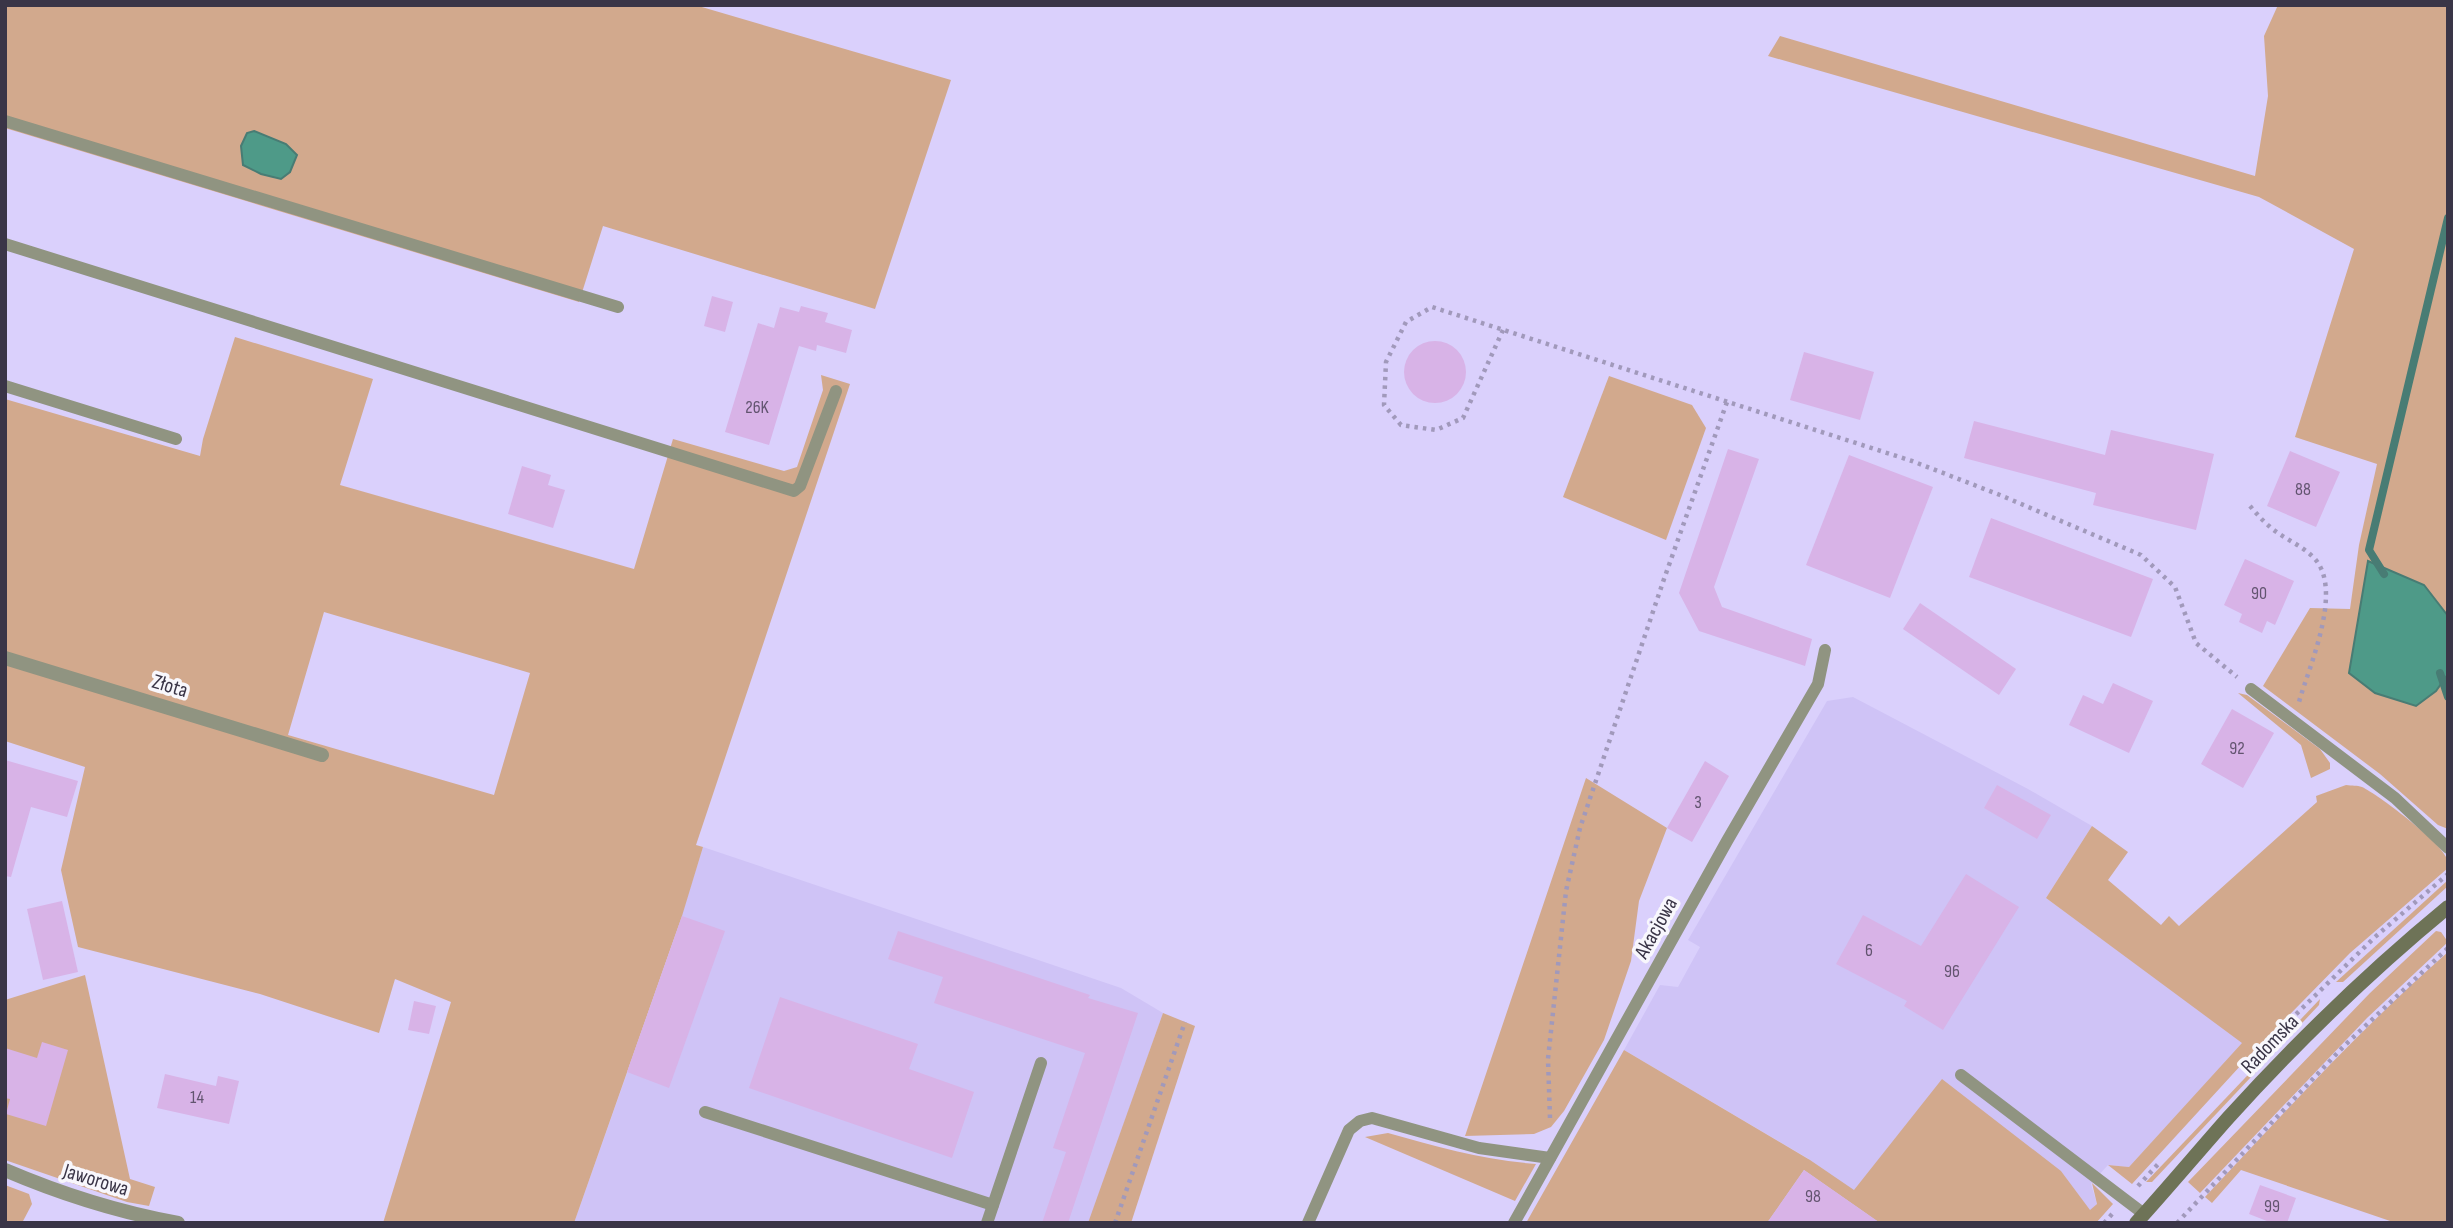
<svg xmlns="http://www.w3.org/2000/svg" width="2453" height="1228" viewBox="0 0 2453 1228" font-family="'Sofia Sans Condensed',sans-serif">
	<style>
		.built { fill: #cfc3f6 }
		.green { fill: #d2a98d; fill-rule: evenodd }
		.water { fill: #4e9a88; stroke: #487c74; stroke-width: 2 }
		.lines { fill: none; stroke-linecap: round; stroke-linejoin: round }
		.stream { stroke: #487c74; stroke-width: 8 }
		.building { fill: #d8b3e7 }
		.path { stroke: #a199bb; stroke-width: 4.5; stroke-dasharray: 3.5 5; stroke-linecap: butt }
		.service { stroke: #909481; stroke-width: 12 }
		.minor { stroke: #909481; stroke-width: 14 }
		.secondary { stroke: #6e7357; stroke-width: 14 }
		.labels { text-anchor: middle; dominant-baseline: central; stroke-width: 7; stroke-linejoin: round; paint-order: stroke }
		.number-label { font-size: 18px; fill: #62546f }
		.street-label { font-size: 21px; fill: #3a3547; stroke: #f8f7fc }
	</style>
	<rect width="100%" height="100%" fill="#dad0fc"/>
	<!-- built -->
	<g class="built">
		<polygon points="1853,697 2028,789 2092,826 2046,898 2243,1043 2129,1167 2108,1165 2096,1178 2091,1184 2097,1204 2090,1211 2061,1171 1897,1223 1767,1223 1809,1159 1624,1050 1660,985 1678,987 1700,947 1688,940 1827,701"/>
		<polygon points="703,847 1121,988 1163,1013 1089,1223 574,1223 673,943"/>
	</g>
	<!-- green -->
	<g class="green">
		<polygon points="5,5 695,5 951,80 875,309 603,226 579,302 5,128"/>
		<polygon points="2278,5 2448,5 2448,829 2438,825 2380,774 2263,686 2310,608 2350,609 2359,545 2377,464 2295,437 2354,249 2259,197 1768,56 1780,36 2255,176 2268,96 2264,36"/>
		<path d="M 235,337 L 373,379 L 340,485 L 634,569 L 673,439 L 784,471 L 797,467 L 823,390 L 821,375 L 850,384 L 696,845 L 703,847 L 682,916 L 574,1223 L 383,1223 L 451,1002 L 395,979 L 379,1033 L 260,994 L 78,947 L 61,870 L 85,767 L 5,741 L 5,399 L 200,456 L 203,439 ZM 324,612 L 530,673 L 494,795 L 288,735 Z"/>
		<polygon points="1609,376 1692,405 1706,428 1666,540 1563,497"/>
		<polygon points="2238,693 2247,695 2320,749 2330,763 2330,769 2311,778 2301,745"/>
		<polygon points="1586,778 1667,828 1639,901 1631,961 1604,1040 1564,1111 1551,1127 1534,1134 1465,1136"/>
		<path d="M 2346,785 C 2352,786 2357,785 2362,787 C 2379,795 2439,841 2446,857 C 2448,861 2448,863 2448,868 L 2350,953 L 2253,1052 L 2132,1184 L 2108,1165 L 2129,1167 L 2242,1043 L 2046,898 L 2092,826 L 2128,852 L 2108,880 L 2161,925 L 2169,916 L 2179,926 L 2317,802 L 2316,796 Z"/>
		<polygon points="2448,880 2448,886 2343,982 2336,982"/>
		<polygon points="2436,931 2441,932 2448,942 2367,1018 2200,1193 2188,1182 2370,993"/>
		<path d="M 2448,952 L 2448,1223 L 2396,1223 L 2241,1170 L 2212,1203 L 2205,1197 C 2284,1113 2361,1028 2448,952 Z"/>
		<polygon points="85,975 130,1179 155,1187 149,1206 127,1202 5,1160 5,1000"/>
		<polygon points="2320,999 2319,1005 2152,1182 2146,1182"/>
		<polygon points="1163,1013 1195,1026 1131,1223 1088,1223"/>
		<polygon points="1624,1050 1810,1160 1854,1190 1942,1079 2061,1171 2090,1210 2097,1204 2092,1183 2113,1204 2096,1223 1880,1223 1804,1170 1767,1223 1526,1223"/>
		<path d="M 1388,1133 C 1437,1147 1485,1160 1536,1164 L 1515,1201 L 1365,1137 Z"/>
		<polygon points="5,1185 29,1194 32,1204 22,1223 5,1223"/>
	</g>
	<!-- water -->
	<g class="water">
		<polygon points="254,131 286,144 297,155 290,172 281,179 261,174 243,165 241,146 247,133"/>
		<polygon points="2368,561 2424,585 2448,616 2448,674 2436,691 2416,706 2375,693 2349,673"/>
	</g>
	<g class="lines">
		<!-- stream -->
		<g class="stream">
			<polyline points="2384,574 2369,550 2448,218"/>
			<polyline points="2440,673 2448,697"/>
		</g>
	</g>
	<!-- building -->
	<g class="building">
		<polygon points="712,296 733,302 725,332 704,326"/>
		<polygon points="801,306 828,313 825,322 852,330 846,353 817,345 816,351 799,346 769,445 725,432 758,323 774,328 780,307 799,312"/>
		<circle cx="1435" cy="372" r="31"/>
		<polygon points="1804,352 1874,372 1860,420 1790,400"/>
		<polygon points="1974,421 2105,455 2111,430 2214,454 2196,530 2093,505 2096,493 1964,458"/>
		<polygon points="1728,449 1759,459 1714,587 1722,607 1812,639 1805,666 1699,631 1679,593"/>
		<polygon points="2290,451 2340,472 2316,527 2267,506"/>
		<polygon points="1849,455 1933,487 1890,598 1806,565"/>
		<polygon points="522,466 551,475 548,485 565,490 553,528 508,514"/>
		<polygon points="1991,518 2153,579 2131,637 1969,577"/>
		<polygon points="2245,559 2294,581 2275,625 2267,621 2262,633 2239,622 2242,614 2224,605"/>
		<polygon points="1920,603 2016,669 1999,695 1903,629"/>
		<polygon points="2113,683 2153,701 2129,753 2069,725 2083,695 2103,704"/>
		<polygon points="2232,709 2274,733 2243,788 2201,764"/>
		<polygon points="5,760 78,781 67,817 31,807 11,877 5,876"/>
		<polygon points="1705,761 1729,776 1692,842 1667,828"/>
		<polygon points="1997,785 2051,815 2037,839 1984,808"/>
		<polygon points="1966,874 2019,907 1943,1030 1904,1006 1907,1001 1836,964 1863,915 1921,946"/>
		<polygon points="62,901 78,972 43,980 27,909"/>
		<polygon points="682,916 725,931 669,1088 627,1072"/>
		<polygon points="898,931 1090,995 1088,998 1138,1013 1068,1223 1042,1223 1066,1152 1053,1148 1085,1053 934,1003 943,977 888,959"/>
		<polygon points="780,997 918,1044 909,1069 974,1092 952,1158 749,1088"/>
		<polygon points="414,1001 436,1006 429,1034 408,1030"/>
		<polygon points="42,1042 68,1050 46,1126 6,1114 10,1099 5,1098 5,1048 37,1058"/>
		<polygon points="165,1074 216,1086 218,1076 239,1081 229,1124 157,1108"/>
		<polygon points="1804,1170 1880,1223 1767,1223"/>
		<polygon points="2260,1185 2296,1198 2287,1223 2272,1223 2249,1214"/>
	</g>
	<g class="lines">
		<!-- path -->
		<g class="path">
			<polyline points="1503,330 1463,418 1436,430 1401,425 1384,405 1386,362 1406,322 1432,307 1912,461 2000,495 2141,555 2175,587 2196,643 2237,677"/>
			<path d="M 2250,506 C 2256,513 2262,520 2269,526 C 2282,538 2300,544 2313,557 C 2345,588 2309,666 2299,702"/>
			<polyline points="2284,1026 2375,937 2448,874"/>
			<polyline points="1550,1118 1548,1059 1566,891 1580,828 1664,579 1727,402"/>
			<polyline points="2138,1186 2160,1162"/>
			<polyline points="1115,1223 1185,1022"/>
			<polyline points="2104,1223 2113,1213"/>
			<polyline points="2177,1223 2344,1046 2448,948"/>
		</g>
		<!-- service -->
		<g class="service">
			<polyline points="5,121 618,307"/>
			<polyline points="5,244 794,491 800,486 836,391"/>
			<polyline points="5,386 176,439"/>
			<polyline points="2251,689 2395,798 2448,848"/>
			<polyline points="1961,1075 2144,1214"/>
			<polyline points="705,1112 993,1205"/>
			<polyline points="987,1223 1041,1063"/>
			<polyline points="1308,1223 1349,1130 1360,1121 1372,1118 1479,1148 1550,1158"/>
			<polyline points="1514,1223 1727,841 1818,684 1825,650"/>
		</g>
		<!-- minor -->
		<g class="minor">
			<polyline points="5,658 322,755"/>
			<path d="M 5,1170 C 61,1194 118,1212 178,1223"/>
		</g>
		<!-- secondary -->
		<path class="secondary" d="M 2136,1223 C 2167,1189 2197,1153 2228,1118 C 2296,1043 2369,972 2448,907"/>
	</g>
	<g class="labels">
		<!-- number labels -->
		<g class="number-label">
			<text x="757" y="407">26K</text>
			<text x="2303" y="489">88</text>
			<text x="2259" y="593">90</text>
			<text x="2237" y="748">92</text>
			<text x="1698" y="802">3</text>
			<text x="1869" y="950">6</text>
			<text x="1952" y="971">96</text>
			<text x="197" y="1097">14</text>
			<text x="1813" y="1196">98</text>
			<text x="2272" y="1206">99</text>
		</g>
		<!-- street labels -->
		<g class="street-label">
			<text transform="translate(170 686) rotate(17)">Złota</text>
			<text transform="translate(1656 928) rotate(-61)">Akacjowa</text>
			<text transform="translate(2270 1044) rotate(-46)">Radomska</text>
			<text transform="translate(96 1180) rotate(17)">Jaworowa</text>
		</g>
	</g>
	<!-- border -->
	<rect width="2453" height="1228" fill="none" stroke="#3a3547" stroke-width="14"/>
</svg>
